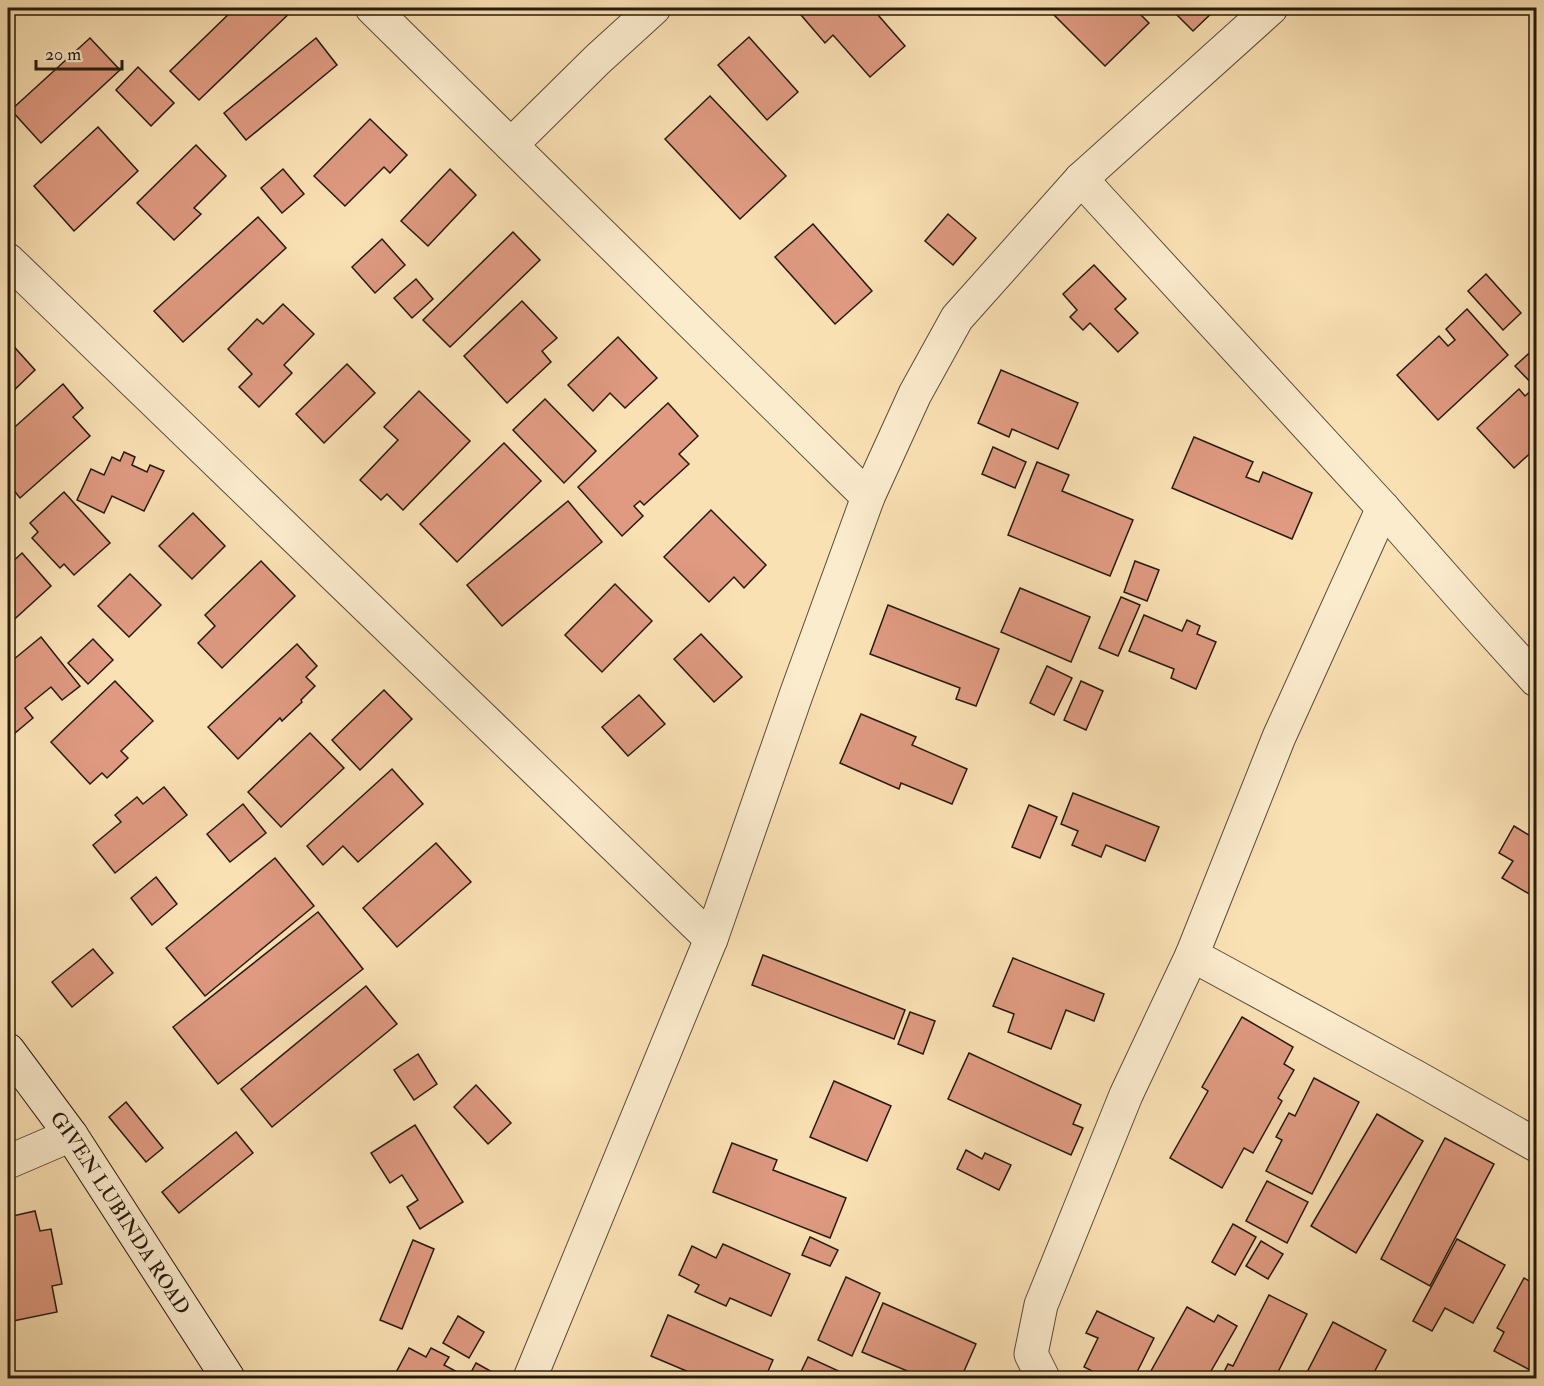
<svg xmlns="http://www.w3.org/2000/svg" width="1544" height="1386" viewBox="0 0 1544 1386" font-family="'IM FELL Double Pica',serif">
	<style>
		.building { fill: #df9a81; stroke: #251b0d; stroke-width: 1.5 }
		.lines { fill: none; stroke-linecap: round; stroke-linejoin: round }
		.street-casing { stroke: #5a4c37; stroke-width: 35 }
		.secondary-casing { stroke: #251b0d; stroke-width: 35 }
		.street { stroke: #fcecce; stroke-width: 33 }
		.secondary { stroke: #fcecce; stroke-width: 33 }
		.labels { text-anchor: middle; dominant-baseline: central; stroke-width: 4.5; stroke-linejoin: round; paint-order: stroke }
		.street-label { font-size: 20px; fill: #251b0d; stroke: #fcecce }
	</style>
	<rect width="100%" height="100%" fill="#fae1b4"/>
	<filter id="stains"><feTurbulence type="fractalNoise" baseFrequency=".00333" numOctaves="4"/><feColorMatrix values="0 0 0 0 .2 0 0 0 0 .09 0 0 0 0 .02 0 0 0 .5 -.17"/></filter>
	<radialGradient id="worn" r=".72"><stop offset=".6" stop-color="#630" stop-opacity="0"/><stop offset="1" stop-color="#630" stop-opacity=".3"/></radialGradient>
	<!-- building -->
	<g class="building">
		<polygon points="235,8 295,8 199,100 170,71"/>
		<polygon points="809,8 872,8 905,46 870,77 833,35 825,43 801,15"/>
		<polygon points="1047,8 1134,8 1149,23 1105,66"/>
		<polygon points="1170,8 1217,8 1193,31"/>
		<polygon points="749,37 798,92 767,120 718,65"/>
		<polygon points="90,38 120,70 41,143 11,110"/>
		<polygon points="316,38 337,65 246,140 224,113"/>
		<polygon points="138,67 174,103 151,126 116,90"/>
		<polygon points="710,96 786,176 740,219 665,139"/>
		<polygon points="370,119 407,155 390,173 384,167 345,206 314,176"/>
		<polygon points="98,127 138,171 74,231 34,186"/>
		<polygon points="196,145 226,176 194,208 201,214 174,240 137,203"/>
		<polygon points="283,169 304,194 282,213 261,188"/>
		<polygon points="450,169 476,195 428,246 401,221"/>
		<polygon points="948,214 976,238 953,265 925,241"/>
		<polygon points="258,217 286,248 183,342 154,311"/>
		<polygon points="813,224 872,291 835,324 775,257"/>
		<polygon points="513,232 540,260 450,347 423,320"/>
		<polygon points="382,239 405,265 375,293 352,267"/>
		<polygon points="1094,265 1126,299 1115,309 1138,333 1118,352 1090,323 1083,330 1070,317 1077,310 1063,294"/>
		<polygon points="1486,274 1521,313 1503,330 1468,291"/>
		<polygon points="416,279 433,299 412,318 394,298"/>
		<polygon points="522,301 557,338 542,351 551,362 507,403 464,356"/>
		<polygon points="283,304 314,334 284,365 292,373 259,407 239,387 252,374 228,349 257,319 263,324"/>
		<polygon points="1467,309 1508,355 1438,420 1397,375 1439,336 1448,346 1455,340 1446,329"/>
		<polygon points="618,337 657,378 625,408 610,393 593,411 568,385"/>
		<polygon points="8,340 35,370 8,396"/>
		<polygon points="1536,347 1536,448 1514,468 1477,428 1519,389 1525,396 1535,387 1515,366"/>
		<polygon points="347,364 375,393 324,443 296,414"/>
		<polygon points="1001,370 1078,403 1058,449 1012,429 1009,437 978,423"/>
		<polygon points="63,384 83,408 73,417 90,436 20,498 8,483 8,447 12,444 8,439 8,433"/>
		<polygon points="419,391 470,441 403,510 387,494 381,500 360,480 398,440 384,427"/>
		<polygon points="545,399 596,451 564,483 513,430"/>
		<polygon points="668,403 698,436 679,454 689,464 644,505 640,501 634,506 643,516 622,536 578,487"/>
		<polygon points="1194,437 1253,462 1246,477 1259,482 1263,472 1312,493 1292,539 1172,488"/>
		<polygon points="504,443 541,481 457,562 420,524"/>
		<polygon points="993,447 1026,462 1015,488 982,474"/>
		<polygon points="124,452 135,457 132,465 147,472 150,465 164,471 144,511 112,496 104,513 77,500 91,469 104,475 112,457 120,461"/>
		<polygon points="1037,462 1069,475 1062,491 1133,520 1110,576 1008,535"/>
		<polygon points="64,492 110,543 74,575 64,564 60,568 32,538 38,532 30,523"/>
		<polygon points="568,501 602,542 502,626 467,585"/>
		<polygon points="711,510 766,565 744,588 734,577 709,602 664,557"/>
		<polygon points="193,513 225,546 192,579 159,546"/>
		<polygon points="22,553 51,586 8,625 8,566"/>
		<polygon points="261,561 295,596 222,668 198,643 215,626 205,615"/>
		<polygon points="1135,561 1159,570 1147,601 1124,592"/>
		<polygon points="130,574 161,605 129,637 98,606"/>
		<polygon points="615,584 652,621 602,672 565,635"/>
		<polygon points="1020,588 1090,617 1071,662 1001,632"/>
		<polygon points="1121,597 1140,605 1118,656 1099,648"/>
		<polygon points="888,605 999,649 976,706 956,699 960,688 870,654"/>
		<polygon points="1144,615 1182,631 1187,620 1200,626 1197,634 1216,642 1196,689 1171,678 1174,669 1129,651"/>
		<polygon points="701,634 742,677 714,702 674,659"/>
		<polygon points="41,637 80,686 62,700 51,687 25,708 33,718 9,738 8,736 8,664"/>
		<polygon points="93,639 113,660 88,684 68,663"/>
		<polygon points="297,644 317,666 306,677 315,686 301,700 302,702 282,721 280,718 238,759 208,727"/>
		<polygon points="1047,666 1072,678 1054,715 1030,703"/>
		<polygon points="115,681 153,721 121,751 128,758 107,778 102,773 90,784 51,742"/>
		<polygon points="1081,681 1103,691 1086,730 1064,720"/>
		<polygon points="384,690 412,719 360,770 332,740"/>
		<polygon points="639,695 665,724 628,756 602,727"/>
		<polygon points="861,714 916,737 912,745 967,769 952,804 901,783 899,789 840,763"/>
		<polygon points="310,733 344,768 281,827 248,792"/>
		<polygon points="392,769 423,804 358,862 343,846 323,865 307,846"/>
		<polygon points="164,787 187,815 115,873 93,845 121,822 115,815 137,797 143,804"/>
		<polygon points="1073,793 1159,827 1145,861 1106,845 1101,857 1072,845 1078,831 1061,824"/>
		<polygon points="243,804 266,833 230,862 207,834"/>
		<polygon points="1029,805 1057,817 1040,858 1012,847"/>
		<polygon points="1514,826 1532,837 1536,829 1536,898 1502,878 1513,861 1499,853"/>
		<polygon points="436,843 471,882 397,947 363,908"/>
		<polygon points="275,858 314,906 205,996 166,948"/>
		<polygon points="156,877 177,904 152,925 131,898"/>
		<polygon points="318,912 363,969 218,1084 173,1027"/>
		<polygon points="93,949 113,973 72,1007 52,982"/>
		<polygon points="763,955 905,1010 894,1039 752,985"/>
		<polygon points="1013,958 1104,994 1094,1021 1066,1010 1051,1049 1008,1032 1014,1014 993,1006"/>
		<polygon points="366,986 397,1024 272,1127 241,1089"/>
		<polygon points="910,1012 935,1021 923,1054 898,1044"/>
		<polygon points="1242,1017 1293,1047 1284,1064 1294,1070 1278,1098 1282,1101 1253,1153 1244,1148 1222,1188 1170,1158 1208,1091 1202,1087"/>
		<polygon points="969,1053 1081,1105 1073,1124 1083,1128 1071,1155 948,1099"/>
		<polygon points="418,1054 437,1084 414,1100 394,1070"/>
		<polygon points="1314,1078 1359,1102 1312,1194 1266,1171 1282,1140 1276,1137 1289,1113 1295,1116"/>
		<polygon points="834,1081 891,1106 867,1161 810,1137"/>
		<polygon points="476,1085 511,1123 488,1144 454,1107"/>
		<polygon points="126,1102 163,1148 146,1162 109,1117"/>
		<polygon points="1377,1114 1423,1141 1356,1253 1311,1226"/>
		<polygon points="415,1125 463,1202 420,1229 407,1207 418,1200 402,1175 390,1183 371,1153"/>
		<polygon points="236,1132 253,1153 179,1213 162,1192"/>
		<polygon points="1445,1138 1494,1164 1430,1286 1381,1259"/>
		<polygon points="732,1143 777,1160 773,1170 846,1198 830,1238 713,1192"/>
		<polygon points="966,1150 982,1159 985,1153 1011,1165 999,1190 957,1169"/>
		<polygon points="1267,1181 1308,1202 1287,1243 1246,1221"/>
		<polygon points="35,1211 40,1231 51,1229 62,1284 52,1286 57,1312 8,1322 8,1217"/>
		<polygon points="1233,1224 1256,1237 1235,1275 1212,1262"/>
		<polygon points="810,1237 838,1250 830,1266 802,1255"/>
		<polygon points="1457,1239 1505,1265 1473,1323 1445,1308 1432,1331 1413,1321"/>
		<polygon points="413,1240 434,1249 402,1329 380,1320"/>
		<polygon points="1261,1241 1283,1254 1268,1279 1246,1266"/>
		<polygon points="723,1244 790,1274 771,1316 730,1298 726,1306 695,1292 699,1285 679,1275 692,1246 716,1258"/>
		<polygon points="1536,1252 1536,1268 1530,1265"/>
		<polygon points="1536,1271 1536,1358 1530,1370 1494,1351 1504,1332 1497,1328 1524,1278 1531,1282"/>
		<polygon points="846,1277 880,1293 852,1356 818,1340"/>
		<polygon points="1269,1295 1307,1314 1275,1378 1221,1378 1228,1364 1233,1366"/>
		<polygon points="883,1303 976,1344 961,1378 924,1378 862,1352"/>
		<polygon points="1187,1307 1214,1322 1218,1315 1237,1326 1207,1378 1147,1378"/>
		<polygon points="1097,1311 1154,1338 1134,1378 1106,1378 1084,1367 1098,1338 1086,1333"/>
		<polygon points="668,1315 773,1360 765,1378 703,1378 651,1356"/>
		<polygon points="458,1316 484,1332 469,1358 443,1343"/>
		<polygon points="1333,1322 1386,1350 1371,1378 1304,1378"/>
		<polygon points="409,1348 426,1357 431,1348 449,1357 444,1365 463,1375 461,1378 393,1378"/>
		<polygon points="808,1357 843,1373 840,1378 798,1378"/>
		<polygon points="476,1363 494,1373 491,1378 468,1378"/>
	</g>
	<g class="lines">
		<!-- street casing -->
		<g class="street-casing">
			<g id="street">
				<polyline points="372,8 868,497"/>
				<polyline points="511,145 597,60 654,8"/>
				<polyline points="1081,179 1383,508 1480,618 1536,680"/>
				<polyline points="8,260 711,939"/>
				<polyline points="1192,955 1416,1077 1536,1145"/>
				<polyline points="8,1162 71,1135"/>
				<polyline points="530,1378 711,939 796,695 868,497 915,394 957,318 1081,179 1271,8"/>
				<polyline points="1043,1378 1031,1354 1041,1305 1126,1095 1192,955 1279,737 1383,508"/>
			</g>
		</g>
		<!-- secondary casing -->
		<g class="secondary-casing">
			<g id="secondary">
				<path id="s1" d="M 8,1050 L 71,1135 L 228,1378"/>
			</g>
		</g>
		<!-- street -->
		<use href="#street" class="street"/>
		<!-- secondary -->
		<use href="#secondary" class="secondary"/>
	</g>
	<g class="labels">
		<!-- street labels -->
		<g class="street-label">
			<text stroke="none"><textPath href="#s1" startOffset="198">GIVEN LUBINDA ROAD</textPath></text>
		</g>
	</g>
	<!-- margin -->
	<rect width="1544" height="1386" fill="none" stroke="#fae1b4" stroke-width="30"/>
	<rect x="9" y="9" width="1526" height="1368" fill="none" stroke="#251b0d" stroke-width="3"/>
	<rect x="15" y="15" width="1514" height="1356" fill="none" stroke="#251b0d" stroke-width="1.5"/>
	<!-- scale -->
	<path d="M36 60v9h86v-9" fill="none" stroke="#251b0d" stroke-width="3"/>
	<text x="45" y="60" font-size="18" fill="#251b0d" stroke="#fcecce" stroke-width="4.5" paint-order="stroke">20 m</text>
	<rect width="100%" height="100%" filter="url(#stains)"/>
	<rect width="100%" height="100%" fill="url(#worn)"/>
</svg>
